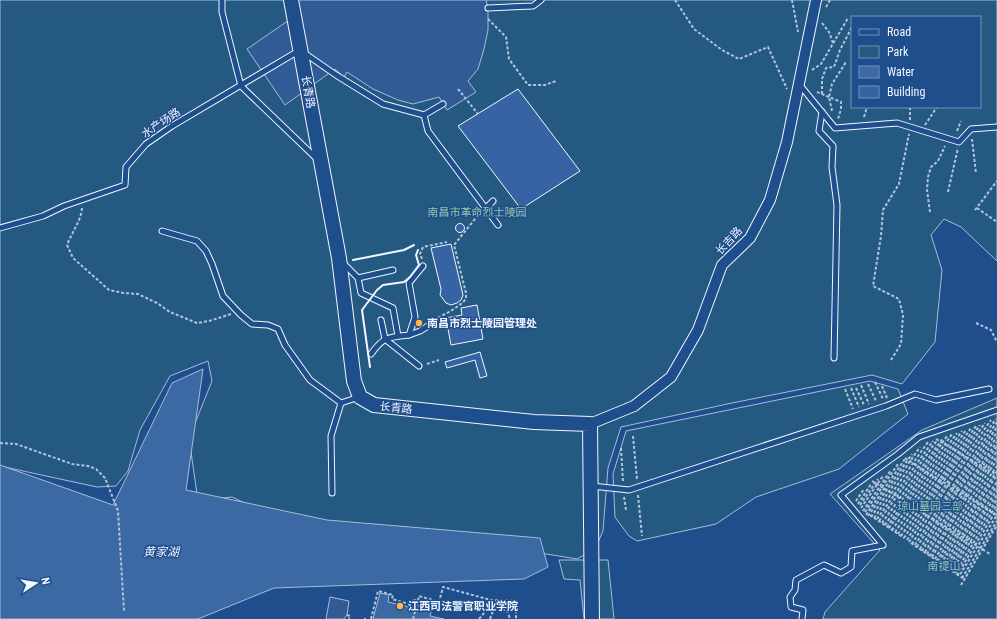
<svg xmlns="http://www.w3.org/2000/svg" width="997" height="619" viewBox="0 0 997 619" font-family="'Roboto Condensed','Noto Sans SC',sans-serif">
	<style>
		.green { fill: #245a82; stroke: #a8bbd7; fill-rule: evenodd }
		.parking { fill: #305b95; stroke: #a8bbd7 }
		.water { fill: #3b69a3; stroke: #a8bbd7 }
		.building { fill: #3563a3; stroke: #f2f6ff }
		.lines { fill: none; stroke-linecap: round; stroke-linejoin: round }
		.lane-casing { stroke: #f2f6ff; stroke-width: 7 }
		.street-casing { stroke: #f2f6ff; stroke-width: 12 }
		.secondary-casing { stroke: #f2f6ff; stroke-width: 16 }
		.path { stroke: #b3c4dc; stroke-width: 2; stroke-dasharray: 3 2; stroke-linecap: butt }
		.lane { stroke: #1f4e8c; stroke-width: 5 }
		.street { stroke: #1f4e8c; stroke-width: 10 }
		.secondary { stroke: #1f4e8c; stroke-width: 14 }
		.wall { stroke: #f2f6ff; stroke-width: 2 }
		.poi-dot { fill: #ffb74d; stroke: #1f4e8c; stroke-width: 1.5 }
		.labels { text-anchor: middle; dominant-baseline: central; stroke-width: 3; stroke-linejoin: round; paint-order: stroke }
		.street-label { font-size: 11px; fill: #f2f6ff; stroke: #1f4e8c }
		.park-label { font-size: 11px; fill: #97c8a6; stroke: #1f4e8c }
		.poi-label { font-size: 11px; font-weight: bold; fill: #f2f6ff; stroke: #1f4e8c; text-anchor: start }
		.water-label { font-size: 12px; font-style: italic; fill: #f2f6ff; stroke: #1f4e8c }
	</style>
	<rect width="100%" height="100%" fill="#1f4e8c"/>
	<!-- green -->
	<g class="green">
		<path d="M 0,0 L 997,0 L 997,261 L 961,227 L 944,219 L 931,235 L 942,270 L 935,342 L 902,384 L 872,375 L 732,403 L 621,427 L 608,468 L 603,531 L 595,549 L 577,559 L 516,549 L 305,532 L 232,497 L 198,501 L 189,438 L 212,381 L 208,361 L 170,376 L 140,430 L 128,471 L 116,486 L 97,487 L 0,466 ZM 852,17 L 980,17 L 980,107 L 852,107 Z"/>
		<polygon points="870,381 898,389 908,414 839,469 756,497 716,524 637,541 629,536 615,517 613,474 626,431"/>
		<polygon points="997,398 997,619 823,619 825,612 880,550 830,494 922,430"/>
		<polygon points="559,560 608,560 614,619 584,619 580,580 564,579"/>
	</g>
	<!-- parking -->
	<g class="parking">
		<polygon points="299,0 486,0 488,8 488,30 484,49 478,69 468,81 476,92 447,110 439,97 413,104 398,100 373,89 347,72 344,77 335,69 285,105 247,49 292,18 290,4"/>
		<polygon points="330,597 349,601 347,615 344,619 326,619"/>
	</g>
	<!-- water -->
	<g class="water">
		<polygon points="203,369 186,490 327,520 540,538 548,567 524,579 274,588 198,619 0,619 0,465 113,505 172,383"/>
		<polygon points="380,593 389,595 388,602 413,608 414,604 432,608 430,616 444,619 373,619"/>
	</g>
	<!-- building -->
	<g class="building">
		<polygon points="518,89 580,171 521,209 458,126"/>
		<circle cx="460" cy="228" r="4.5"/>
		<polygon points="451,244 463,295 461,300 457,303 451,305 446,303 440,295 441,289 431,248"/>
		<polygon points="477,305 483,339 451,345 446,318 462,315 461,308"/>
		<polygon points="480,352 487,376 480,378 475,360 447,368 445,362"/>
	</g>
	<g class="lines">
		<!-- lane casing -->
		<g class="lane-casing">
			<g id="lane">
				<polyline points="222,0 222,12 241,86 317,159"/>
				<polyline points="488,8 533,6 541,0"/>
				<polyline points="799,84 835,128 897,123 959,142 971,129 997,127"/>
				<polyline points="822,112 819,131 833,146 832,167 837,205 834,358"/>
				<polyline points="424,115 428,131 498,225"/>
				<polyline points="486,208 493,201"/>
				<polyline points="0,228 43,216 64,206 125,185 126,167 146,144 172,126 300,50 336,75 383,104 424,115 443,104"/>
				<polyline points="162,231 197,241 206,251 212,264 223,296 241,315 252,324 268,325 278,329 285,345 310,380 341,403"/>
				<polyline points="343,263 358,278 361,293 393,308 398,336"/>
				<polyline points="358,278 393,270"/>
				<polyline points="381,320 385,339 419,366"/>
				<polyline points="409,335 420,331 433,323"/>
				<path d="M 371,354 C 383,337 388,337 409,335 L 415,317 L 409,283 L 423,266"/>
				<polyline points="592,486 629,490 886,406 915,394 936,400 989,389"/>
				<polyline points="332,493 331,436 341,403 359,397"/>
				<polyline points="802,619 803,610 791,607 790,597 795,590 796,580 824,565 841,573 851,567 852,551 883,545 841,495 898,454 919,437 997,410"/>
			</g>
		</g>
		<!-- street casing -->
		<g class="street-casing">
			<polyline id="street" points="590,424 634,406 671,377 698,330 722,265 750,238 770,200 787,142 816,0"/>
		</g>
		<!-- secondary casing -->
		<g class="secondary-casing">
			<polyline id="secondary" points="291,0 339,258 354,381 360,397 374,405 534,422 590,424 592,619"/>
		</g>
		<!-- path -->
		<g class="path">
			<polyline points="675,0 694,29 722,50 739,59 768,47 787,89"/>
			<polyline points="792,0 798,32"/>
			<polyline points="826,7 830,0"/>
			<polyline points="488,19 506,37 509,59 528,85 545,85 556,81"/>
			<polyline points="822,23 829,32 833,43"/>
			<polyline points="812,70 821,64 848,18"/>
			<polyline points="458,89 478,114"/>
			<polyline points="817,92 841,102 841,109 838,119"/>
			<polyline points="822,94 822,79 826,68 834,67 840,50 852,27"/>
			<polyline points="910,107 910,120"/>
			<polyline points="832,111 829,97 832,84 846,62"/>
			<polyline points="864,117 867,107"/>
			<polyline points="925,125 937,107"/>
			<polyline points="957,131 961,121"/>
			<polyline points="972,139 976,173"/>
			<polyline points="948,192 958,148"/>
			<path d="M 82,208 C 81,221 72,232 67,245 L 73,258 L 109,290 L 124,293 L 138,294 L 157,303 L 170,312 L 197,323 L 209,321 L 231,314"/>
			<polyline points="977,208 997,222"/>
			<polyline points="975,210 997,181"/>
			<polyline points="930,212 927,190 928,177 931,167 938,161 945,146"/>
			<polyline points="422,259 420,254 423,247 447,242"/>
			<path d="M 438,318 C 448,312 458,308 466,299 L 466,293 L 454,245 L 479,214"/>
			<polyline points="976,323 991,330 997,342"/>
			<polyline points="891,360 901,344 903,315 899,299 873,286 881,236 883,210 899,184 909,134"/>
			<polyline points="427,364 439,360"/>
			<polyline points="875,382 883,399"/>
			<polyline points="868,384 876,401"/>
			<polyline points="861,385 869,404"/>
			<polyline points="882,386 887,398"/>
			<polyline points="851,388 859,407"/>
			<polyline points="856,388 864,405"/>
			<polyline points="845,389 853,409"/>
			<polyline points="633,436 637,479"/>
			<polyline points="936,439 997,475"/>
			<polyline points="0,443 16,444 72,464 88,466 96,469 105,478 118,511 124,611"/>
			<polyline points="621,448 623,482"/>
			<polyline points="905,458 991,512 997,515 959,576"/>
			<polyline points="872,481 990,554"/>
			<polyline points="638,495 642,536"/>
			<polyline points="624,497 626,510"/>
			<polyline points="856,501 864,489"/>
			<polyline points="858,504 871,484"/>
			<polyline points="860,505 878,479"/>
			<polyline points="861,508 883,476"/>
			<polyline points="863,511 891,470"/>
			<polyline points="865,512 898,464"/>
			<polyline points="866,515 905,459"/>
			<polyline points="870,515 904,538"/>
			<polyline points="868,516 912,454"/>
			<polyline points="871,517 920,447"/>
			<polyline points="874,518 928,442"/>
			<polyline points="877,519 933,441"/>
			<polyline points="879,521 938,439"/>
			<polyline points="882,523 943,438"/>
			<polyline points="885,525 947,436"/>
			<polyline points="887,527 952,434"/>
			<polyline points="889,528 957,433"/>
			<polyline points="892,530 962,431"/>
			<polyline points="895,532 966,430"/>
			<polyline points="898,534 971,428"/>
			<polyline points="901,536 976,426"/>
			<polyline points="904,538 941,481 980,425"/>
			<polyline points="907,540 943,482 985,423"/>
			<polyline points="909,542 946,484 991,420"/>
			<polyline points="911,543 964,579"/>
			<polyline points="912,544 948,485 996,419"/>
			<polyline points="915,545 952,487 997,422"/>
			<polyline points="917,547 954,488 997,427"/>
			<polyline points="920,549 956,490 997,432"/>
			<polyline points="922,551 958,491 997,437"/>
			<polyline points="925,552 961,493 997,442"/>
			<polyline points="927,554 963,494 997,446"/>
			<polyline points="930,556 965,496 997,451"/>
			<polyline points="932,557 967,497 997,456"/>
			<polyline points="935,559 970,499 997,460"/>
			<polyline points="937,561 973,500 997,466"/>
			<polyline points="939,562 976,502 997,471"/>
			<polyline points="941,564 978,503 997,475"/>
			<polyline points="944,565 980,505 997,482"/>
			<polyline points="946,567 982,506 997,486"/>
			<polyline points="948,568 985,508 997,490"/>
			<polyline points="950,570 987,509 997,495"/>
			<polyline points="952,571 997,499"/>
			<polyline points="955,573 997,504"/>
			<polyline points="957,575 997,509"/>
			<polyline points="962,578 997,521"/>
			<polyline points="961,585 997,525"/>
			<polyline points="507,610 516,610"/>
			<polyline points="347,615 350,616 349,619"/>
			<polyline points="364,619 366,619"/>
			<polyline points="371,619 378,591 393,595 392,599 412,605 413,600 418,601 419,596 439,602 443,587 491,600 516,601 516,619"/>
			<polyline points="413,619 418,601"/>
			<polyline points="479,619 485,612 491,600"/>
			<polyline points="490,619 494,608 507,610 510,619"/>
		</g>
		<!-- lane -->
		<use href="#lane" class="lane"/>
		<!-- street -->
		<use href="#street" class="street"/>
		<!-- secondary -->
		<use href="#secondary" class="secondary"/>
		<!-- wall -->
		<g class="wall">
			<polyline points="353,260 404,250 414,245"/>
			<polyline points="370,367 362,310 377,290 383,285 404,282 410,277 419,265 416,255 418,250"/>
		</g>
	</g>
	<!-- markers -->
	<g class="poi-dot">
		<circle cx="419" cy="323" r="4"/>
		<circle cx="400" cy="606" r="4"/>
	</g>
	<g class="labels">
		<!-- street labels -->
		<g class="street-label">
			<text transform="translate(308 92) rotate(80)">长青路</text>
			<text transform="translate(161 123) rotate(-34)">水产场路</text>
			<text transform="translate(729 241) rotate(-47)">长吉路</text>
			<text transform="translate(396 408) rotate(6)">长青路</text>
		</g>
		<!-- park labels -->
		<g class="park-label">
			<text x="477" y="212">南昌市革命烈士陵园</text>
			<text x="930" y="506">琼山墓园三部</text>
			<text x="944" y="566">南提山</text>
		</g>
		<!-- poi labels -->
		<g class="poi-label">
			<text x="427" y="323">南昌市烈士陵园管理处</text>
			<text x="408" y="606">江西司法警官职业学院</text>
		</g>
		<!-- water labels -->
		<g class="water-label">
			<text x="161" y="552">黄家湖</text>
		</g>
	</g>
	<!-- legend -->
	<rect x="851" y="16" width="130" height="92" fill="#1f4e8c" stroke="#7391ba"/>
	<rect x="859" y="29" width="20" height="6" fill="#1f4e8c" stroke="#7391ba"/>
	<text x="887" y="36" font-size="12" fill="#f2f6ff">Road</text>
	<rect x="859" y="46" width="20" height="12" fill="#245a82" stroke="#7391ba"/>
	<text x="887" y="56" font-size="12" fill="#f2f6ff">Park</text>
	<rect x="859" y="66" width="20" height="12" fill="#3b69a3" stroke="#7391ba"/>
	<text x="887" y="76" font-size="12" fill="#f2f6ff">Water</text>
	<rect x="859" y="86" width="20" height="12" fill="#3563a3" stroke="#7391ba"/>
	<text x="887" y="96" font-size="12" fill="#f2f6ff">Building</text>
	<!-- north arrow -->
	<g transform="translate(36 583) rotate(78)" stroke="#1f4e8c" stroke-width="3" paint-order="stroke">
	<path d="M0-3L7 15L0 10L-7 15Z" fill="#f2f6ff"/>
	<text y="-6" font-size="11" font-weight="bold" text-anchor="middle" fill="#f2f6ff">N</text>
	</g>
</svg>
